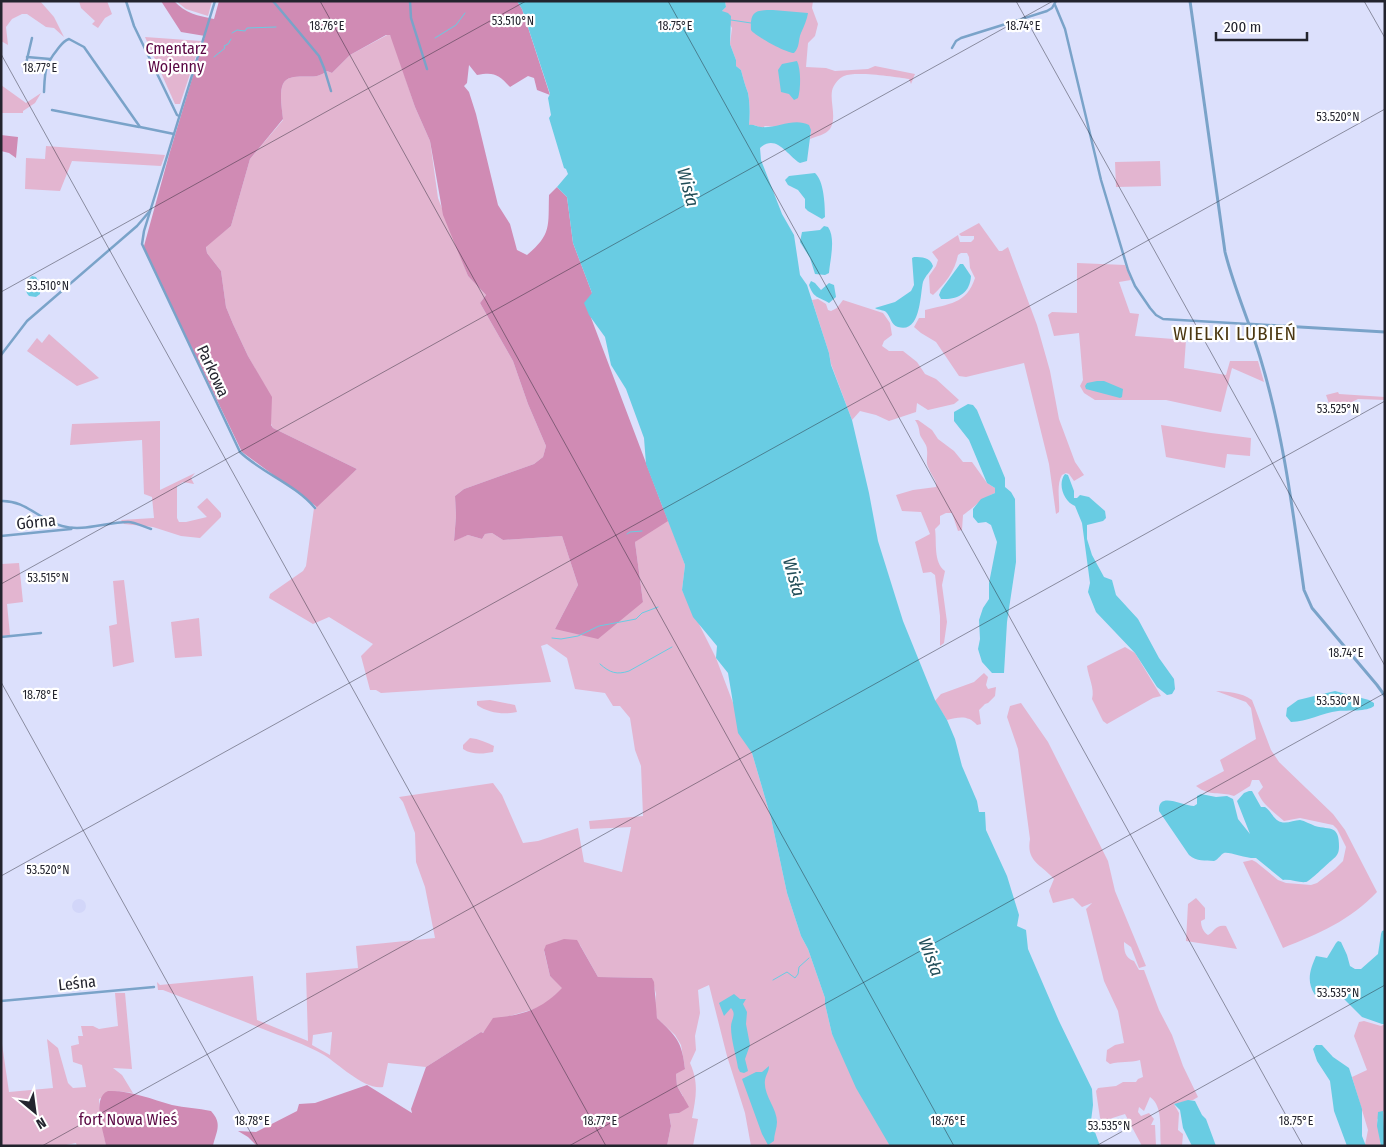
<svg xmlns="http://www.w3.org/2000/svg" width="1386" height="1147" viewBox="0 0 1386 1147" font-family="'Fira Sans Condensed',sans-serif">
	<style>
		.built { fill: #d2d6f9 }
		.green { fill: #e3b5d0; fill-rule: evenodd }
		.forest { fill: #d08bb4 }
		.water { fill: #69cce3 }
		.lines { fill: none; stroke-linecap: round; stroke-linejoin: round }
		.stream { stroke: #69cce3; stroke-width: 1 }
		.minor { stroke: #7aa3c9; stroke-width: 2.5 }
		.tertiary { stroke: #7aa3c9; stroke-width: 3 }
		.ticks { fill: none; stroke: #23242e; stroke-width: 1; stroke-opacity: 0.45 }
		.labels { text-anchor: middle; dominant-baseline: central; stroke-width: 4.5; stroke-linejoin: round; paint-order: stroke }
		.park-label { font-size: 16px; fill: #5b0844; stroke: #fff }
		.street-label { font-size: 16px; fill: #23242e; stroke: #fff }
		.water-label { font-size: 18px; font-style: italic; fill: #214d58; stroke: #fff }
		.quarter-label { font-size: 19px; letter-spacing: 1px; fill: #4c3812; stroke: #fff }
		.ticks-label { font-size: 12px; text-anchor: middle; fill: #23242e; stroke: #fff; stroke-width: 4.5; stroke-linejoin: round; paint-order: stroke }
	</style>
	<rect width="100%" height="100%" fill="#dce0fc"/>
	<!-- built -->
	<circle class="built" cx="79" cy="906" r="7"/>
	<!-- green -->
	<g class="green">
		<polygon points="1,1 40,1 54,17 64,37 54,28 46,27 27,14 22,14 12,19 6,27 8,45 1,41"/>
		<polygon points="79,1 107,1 112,14 105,18 98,28 92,24 95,21 81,8"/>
		<polygon points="176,1 212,1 208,16 186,9"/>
		<path d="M 725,1 L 813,1 L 812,8 L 818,24 L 815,36 L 808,43 L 806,67 L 826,68 L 835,71 L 868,69 L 875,66 L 915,74 L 911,84 L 909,79 C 895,77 856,71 844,76 C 839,78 833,85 832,91 C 830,103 837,118 830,129 C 825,135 817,136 810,139 L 811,130 L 765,126 L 762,128 L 754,125 L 749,125 C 750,115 750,104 748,93 C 745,85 743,78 741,70 L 736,66 L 736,60 L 730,44 L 732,28 L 722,11 L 726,7 Z"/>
		<path d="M 389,34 L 392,38 L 415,107 L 430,141 L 438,198 L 468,276 L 486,295 L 480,303 L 513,361 L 528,404 L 546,446 L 543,457 L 534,464 L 464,489 L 455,496 L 456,516 L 454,540 L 468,535 L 482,539 L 485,534 L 492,533 L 503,540 L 562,536 L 578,585 L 555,629 L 643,602 L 635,542 L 665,506 L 671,527 L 685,565 L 682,590 L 716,658 L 752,753 L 771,818 L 787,893 L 801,936 L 808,949 L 825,998 L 825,1004 L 832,1034 L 891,1146 L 751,1146 L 745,1113 L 727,1056 L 709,985 L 698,990 L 700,1013 L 695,1036 L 696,1050 L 690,1063 C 699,1083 696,1097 692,1118 L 698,1119 L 693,1146 L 667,1146 L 671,1126 L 669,1114 L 679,1113 L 683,1096 L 677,1086 L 676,1074 L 685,1068 L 681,1045 L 675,1035 L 657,1018 L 655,1006 L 656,994 L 652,978 L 598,977 L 580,945 C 564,939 557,937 544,951 L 550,976 L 563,988 L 544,1005 L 531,1010 L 506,1017 L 482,1033 L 481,1032 L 426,1067 L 388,1063 L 383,1087 C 364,1090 339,1064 324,1055 C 305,1044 283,1037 263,1029 C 230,1016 197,1003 163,990 L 158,990 L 157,982 L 160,985 L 253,976 L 257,1020 L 308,1041 L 306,973 L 358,968 L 356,946 L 435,938 L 425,887 L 416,862 L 415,833 L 403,802 L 399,797 L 493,783 L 502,795 L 523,843 L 538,841 L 578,828 L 584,862 L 622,872 L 631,827 L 590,829 L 589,821 L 643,816 L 641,766 L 635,750 L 630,718 L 620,706 L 613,706 L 605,693 L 575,689 L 567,658 L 547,644 L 541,646 L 551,682 L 381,693 L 376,690 L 370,690 L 361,656 L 373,644 L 329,617 L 313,624 L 269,598 L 270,594 L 303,571 L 306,566 L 314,508 L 357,469 L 273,428 L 271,424 L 271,397 L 248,356 L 233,324 L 226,307 L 221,271 L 207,253 L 206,246 L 231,226 L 250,159 L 283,120 C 282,109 279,93 283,84 C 288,73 307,78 317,76 C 321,75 324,73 327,71 L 332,73 L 350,55 ZM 332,1032 L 332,1033 L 330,1055 L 312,1045 L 313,1035 Z"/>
		<polygon points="145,37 201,41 180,104 175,104"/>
		<polygon points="1,85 26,103 41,93 35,103 23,111 23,113 1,113"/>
		<polygon points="46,146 165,155 161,166 72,161 60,191 25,189 26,158 45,159"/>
		<polygon points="1160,161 1161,186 1116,187 1115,162"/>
		<path d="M 979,223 L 999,251 L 1002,251 L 1008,247 L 1037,325 L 1050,371 L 1059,419 L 1075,462 L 1084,475 L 1074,481 L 1069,474 L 1066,473 L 1062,475 C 1056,485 1060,500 1059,512 L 1056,514 L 1049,464 L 1024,363 L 966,377 L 959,376 L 936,342 L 921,333 L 914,327 L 919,318 L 925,318 L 925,310 C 948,304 967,304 975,278 L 970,268 L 969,257 L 967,253 L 961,253 L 958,255 C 955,271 945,284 933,295 L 930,293 L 929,276 L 936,266 L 938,260 L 932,252 L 958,235 L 960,242 L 971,242 L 974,239 L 974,236 L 961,236 L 959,234 Z"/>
		<polygon points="1077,263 1125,265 1131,280 1119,282 1130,313 1139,314 1135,336 1186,340 1184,368 1226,375 1230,361 1258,361 1264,382 1232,368 1221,412 1166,400 1095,400 1084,393 1080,386 1083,380 1079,333 1054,336 1048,315 1052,312 1077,313"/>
		<polygon points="818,299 826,304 828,310 831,311 837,308 843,300 883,313 890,323 892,335 884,341 882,346 889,351 903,351 917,362 925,374 936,379 959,400 954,404 928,410 917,403 916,412 889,421 876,415 860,411 852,420 831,364 829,353 812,300"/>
		<polygon points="49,334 99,378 77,386 27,351 37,338 42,343"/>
		<polygon points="1338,392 1339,394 1385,397 1385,400 1358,399 1332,412 1326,395"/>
		<path d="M 915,420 L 918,420 L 932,430 L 938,439 L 954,451 L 963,462 L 972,462 L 987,483 L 995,488 L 995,493 C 979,500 976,506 963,515 L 962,530 L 958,531 L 952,513 L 946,513 L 940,516 L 940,524 L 935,529 C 937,542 933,562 945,571 L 942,585 L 947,622 L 944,643 L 940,646 L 940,616 L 935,575 L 931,572 L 923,573 L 915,542 L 930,534 L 921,512 L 902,511 L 896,495 L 913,490 L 936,487 C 937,480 931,475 929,469 C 925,462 928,457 927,450 C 927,444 922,440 920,435 C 919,429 919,426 915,420 Z"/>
		<polygon points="160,421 160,490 195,473 191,478 194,484 183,482 177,486 177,518 179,522 186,522 207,517 197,507 207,498 221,513 221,517 200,538 181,536 153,527 124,524 121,520 154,518 152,497 144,494 142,440 70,445 72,424"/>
		<polygon points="1161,425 1211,433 1251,438 1250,456 1227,454 1225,468 1166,457"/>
		<polygon points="1,556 2,564 19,563 23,602 7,604 10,635 1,636"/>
		<polygon points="124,580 134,662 113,667 109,626 117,624 113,581"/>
		<polygon points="199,618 202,656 175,658 171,622"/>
		<path d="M 1125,647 L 1135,653 L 1161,696 L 1153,698 L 1107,724 L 1103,721 L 1092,699 C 1095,689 1088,676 1087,666 Z"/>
		<path d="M 984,673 L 988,677 L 986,685 L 988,689 L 996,687 L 995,696 L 988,703 L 985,704 L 979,710 L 981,724 L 977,725 C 968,715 959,717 947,720 L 935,701 L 941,694 L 974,682 Z"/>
		<path d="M 1216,691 C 1230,692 1240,692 1252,700 L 1271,750 L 1279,762 L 1333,814 L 1345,830 L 1377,892 C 1351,920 1318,934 1283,948 L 1243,862 L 1252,860 L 1256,862 L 1278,880 L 1286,883 L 1311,885 L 1317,883 L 1335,869 L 1343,861 L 1346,847 L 1337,829 L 1333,825 L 1300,818 L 1284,821 C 1274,812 1263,805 1258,793 L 1263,787 L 1259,780 L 1252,780 L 1250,786 L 1234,796 C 1220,791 1210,797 1196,786 L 1224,771 L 1220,760 L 1256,739 L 1251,708 L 1246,702 Z"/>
		<path d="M 490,700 L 515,705 L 517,712 C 504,715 488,713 477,705 L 477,701 Z"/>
		<path d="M 1021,703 L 1048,742 L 1108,861 L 1115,891 L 1146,966 L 1139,968 L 1131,947 L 1124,942 C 1124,951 1125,958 1134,961 L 1139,970 L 1144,970 L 1159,1010 L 1172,1035 L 1183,1066 L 1198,1097 L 1193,1100 L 1174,1104 L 1179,1113 L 1178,1130 L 1183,1134 L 1182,1146 L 1161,1146 C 1159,1130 1164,1107 1150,1097 L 1144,1111 L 1139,1107 L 1138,1112 L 1141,1116 L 1149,1113 L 1154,1119 L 1151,1125 L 1155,1125 L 1156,1146 L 1142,1146 L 1125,1114 L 1103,1121 L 1100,1118 L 1096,1091 L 1098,1088 L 1116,1086 L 1123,1082 L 1136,1082 L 1138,1079 L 1143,1077 L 1140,1060 C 1129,1063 1121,1061 1110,1064 L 1106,1061 L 1107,1050 L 1115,1045 L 1124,1043 L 1118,1011 L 1104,981 L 1086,909 L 1092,903 L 1082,907 L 1073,898 L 1053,903 L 1049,891 L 1054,879 C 1041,864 1026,862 1030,839 L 1018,749 L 1007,717 L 1010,706 Z"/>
		<path d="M 470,738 C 479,739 486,742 494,746 L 493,752 C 483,754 472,755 463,749 L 463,745 Z"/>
		<path d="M 1196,898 L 1205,908 L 1205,919 L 1201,921 C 1201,926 1203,932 1208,935 C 1215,931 1216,924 1226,926 L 1237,949 L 1186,941 L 1188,904 Z"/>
		<polygon points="115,993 125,993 132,1069 113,1068 122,1075 133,1093 117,1091 99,1099 100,1112 106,1146 77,1146 76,1143 61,1146 1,1146 1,1037 9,1092 53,1088 47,1039 58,1048 68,1083 73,1088 86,1087 82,1065 73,1062 71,1046 79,1044 78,1036 83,1036 81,1026 93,1026 99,1029 118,1026"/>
		<polygon points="1364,1021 1381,1026 1385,1024 1385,1113 1383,1111 1377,1120 1381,1146 1365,1145 1368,1130 1352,1077 1367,1070 1354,1036 1359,1022"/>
	</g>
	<!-- forest -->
	<g class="forest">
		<path d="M 161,1 L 174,1 C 185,13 198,16 214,19 L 219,1 L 517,1 L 522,9 L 550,95 L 537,90 L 534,78 L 528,76 L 510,87 C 498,74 494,72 477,75 L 469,65 L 467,83 L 464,86 L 469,92 L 476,114 L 498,205 L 510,224 L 517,250 L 527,255 C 552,234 548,226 549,195 L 557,187 L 567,197 L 573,243 L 592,293 L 590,315 L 668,521 L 635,542 L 643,602 L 598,639 L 555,629 L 578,585 L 562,536 L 503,540 L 492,533 L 485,534 L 482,539 L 468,535 L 454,541 L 456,516 L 455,496 L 464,489 L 534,464 L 543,457 L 546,446 L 528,404 L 513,361 L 480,303 L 486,295 L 468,276 L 443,215 L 430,141 L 415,107 L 390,35 L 386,35 L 350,55 L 332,73 L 327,71 C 324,73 321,75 317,76 C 307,78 288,73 283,84 C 279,93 282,109 283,119 L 250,159 L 231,226 L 206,247 L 207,253 L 221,271 L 226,307 L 233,324 L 248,356 L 272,397 L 271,425 L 273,428 L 357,469 L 317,507 L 242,452 L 145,251 L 144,246 L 169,155 L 205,36 L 181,32 Z"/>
		<polygon points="1,135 18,137 16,158 9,153 1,151"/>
		<path d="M 564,939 L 577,940 L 598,977 L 652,978 L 654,982 L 657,1018 C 676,1036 682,1041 685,1069 L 676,1074 L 677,1086 L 689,1107 L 679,1113 L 669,1114 L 671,1126 L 667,1146 L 257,1146 L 248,1137 L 238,1131 L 256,1132 L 297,1111 L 299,1104 L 315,1103 L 367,1085 L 412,1113 L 411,1109 L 426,1067 L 481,1032 L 483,1033 L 493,1018 C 523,1015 541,1010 562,988 L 550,976 L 544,950 L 546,945 Z"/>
		<path d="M 108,1091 C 130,1090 151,1099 172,1105 C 185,1108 198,1108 211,1111 C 223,1124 216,1132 213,1146 L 106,1146 C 104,1132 91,1098 108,1091 Z"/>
	</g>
	<!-- water -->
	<g class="water">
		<path d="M 517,1 L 725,1 L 726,7 L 722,11 L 728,13 L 731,16 L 730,44 L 736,60 L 736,66 L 741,70 C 743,78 745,85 748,93 C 750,104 750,115 749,125 C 754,124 756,127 761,127 C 776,129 794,117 809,125 L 811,130 L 807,161 L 800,163 C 787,155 776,133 760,148 L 761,160 L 782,214 L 794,235 L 800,275 L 807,285 L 829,353 L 831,365 L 852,420 L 869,493 L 878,541 L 903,621 L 935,700 L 947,720 L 955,739 L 962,766 L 977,801 L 979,812 L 985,812 L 986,830 L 1007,876 L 1019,915 L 1017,926 L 1026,930 L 1028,949 L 1059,1021 L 1092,1089 L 1093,1105 L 1091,1121 L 1100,1146 L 890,1146 L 856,1088 L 832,1034 L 825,1004 L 825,998 L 808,949 L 801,936 L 787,893 L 771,818 L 752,753 L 738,733 L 728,673 L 716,658 L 717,646 L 693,617 L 682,590 L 685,565 L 646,464 L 644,438 L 626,389 L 611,365 L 605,337 L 589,315 L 584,303 L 592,293 L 573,243 L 567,197 L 557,187 L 568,174 L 566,169 L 564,168 L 549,118 L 551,115 L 548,98 L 550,94 L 522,9 Z"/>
		<path d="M 773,10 L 808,13 C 807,20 804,26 801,33 C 798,40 800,47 794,53 C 787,53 755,36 751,30 C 750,11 755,10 773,10 Z"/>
		<path d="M 797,61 C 801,69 801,89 798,98 L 794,100 L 789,94 L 781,92 L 778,70 L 782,64 Z"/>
		<path d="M 815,173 C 824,181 825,205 825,217 L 822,219 L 808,211 L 805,208 L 805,199 L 798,190 L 788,185 L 785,180 L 789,176 Z"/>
		<path d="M 824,226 L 828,227 C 836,238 830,260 829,273 L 825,275 L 815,274 L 810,258 L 800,242 L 802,232 L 820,230 Z"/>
		<path d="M 914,257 C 922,257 930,257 933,266 C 931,271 925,276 923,282 C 920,294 921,334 898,327 C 891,325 891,317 886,312 C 884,310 878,310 875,308 L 895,302 L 911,291 L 914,285 L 912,258 Z"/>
		<path d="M 960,264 L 963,264 L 971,276 C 970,293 958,300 941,299 L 939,295 L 941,290 Z"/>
		<path d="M 32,276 L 36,277 L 40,284 L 40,294 L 36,297 L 29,296 C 23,290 26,281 32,276 Z"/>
		<path d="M 811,281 L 815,283 L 821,290 L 829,283 L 834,285 L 836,297 L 829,303 C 818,296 814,299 809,285 Z"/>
		<polygon points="1097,381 1104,381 1123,389 1122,397 1120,398 1086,389 1085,386 1087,383"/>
		<polygon points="968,404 973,405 977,410 1005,478 1005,487 1011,492 1015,499 1016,562 1007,622 1004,673 992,673 982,662 978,649 980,639 979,620 983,608 989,599 989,583 997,542 991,525 986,522 978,523 973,517 973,509 981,499 995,493 995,488 987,483 969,440 954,421 954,412"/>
		<path d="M 1065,474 L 1068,475 L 1074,491 L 1074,498 L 1077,498 L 1080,495 L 1089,497 L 1105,511 L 1106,518 L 1103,521 L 1087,525 L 1087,539 L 1092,555 L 1104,577 L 1112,580 L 1116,595 L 1138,619 L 1159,658 L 1174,679 L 1175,689 L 1172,694 L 1167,695 L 1157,687 L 1135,653 L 1096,612 L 1088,592 L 1090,583 L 1082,523 L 1075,506 C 1064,502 1057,484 1065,474 Z"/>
		<path d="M 1335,691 L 1369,700 L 1374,703 L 1374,706 C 1367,712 1348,710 1338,711 C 1322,713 1307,722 1291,722 L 1286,716 L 1287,708 L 1298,700 Z"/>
		<path d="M 1249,791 L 1252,791 L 1261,807 L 1265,807 C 1271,811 1274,820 1281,822 C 1287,824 1294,820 1300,820 C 1305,821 1310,824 1315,826 C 1331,830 1339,825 1339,847 C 1339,853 1337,856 1332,860 C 1327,864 1310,881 1306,882 C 1299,883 1291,879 1283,880 L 1256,858 C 1247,859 1228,851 1224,853 C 1220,855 1219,859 1214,861 C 1205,860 1197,862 1189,855 L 1159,811 C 1158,791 1182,806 1194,806 L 1197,804 L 1197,796 L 1201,794 L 1216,797 L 1227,796 L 1233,799 L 1238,819 L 1250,834 L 1237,801 L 1244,793 Z"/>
		<path d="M 1385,930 L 1385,1024 L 1382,1024 L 1362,1017 L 1333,988 L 1327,989 L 1321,996 L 1315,995 C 1306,981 1310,970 1316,956 L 1327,958 L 1336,943 L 1338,941 L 1341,942 L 1347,955 L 1350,966 L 1355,969 L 1361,969 L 1378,954 L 1381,934 L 1382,931 Z"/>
		<path d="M 734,994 L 740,999 L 746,999 L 743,1004 L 747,1012 L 746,1024 L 750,1045 L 745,1059 L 748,1071 L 744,1073 L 740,1072 L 738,1068 C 736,1055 731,1040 731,1027 C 731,1019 737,1015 731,1008 L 724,1016 L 719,1003 Z"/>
		<polygon points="1316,1045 1322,1045 1333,1057 1349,1068 1362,1109 1362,1136 1366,1146 1347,1146 1334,1111 1330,1081 1317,1061 1313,1049"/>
		<path d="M 769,1066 C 769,1072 766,1074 765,1080 C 763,1095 777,1108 777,1122 C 777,1128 774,1134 774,1141 L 768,1145 L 762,1134 L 742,1079 L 756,1072 L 762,1072 Z"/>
		<polygon points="1188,1100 1195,1101 1202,1115 1206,1119 1216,1146 1192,1146 1183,1128 1180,1110 1174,1104"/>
		<polygon points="1383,1111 1385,1146 1381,1146 1377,1126 1378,1112"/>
	</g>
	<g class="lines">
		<!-- stream -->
		<g class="stream">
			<polyline points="731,20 751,23"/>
			<polyline points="232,33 237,30 245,31 247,28 276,27"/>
			<polyline points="435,38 456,25 465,13"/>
			<polyline points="214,57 225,48 224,46 228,44 231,39"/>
			<polyline points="627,534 630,532 642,531"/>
			<polyline points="552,638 561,639 578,636 599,626 636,619 642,613 658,607"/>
			<path d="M 600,664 C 610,673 617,675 629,671 L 672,647"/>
			<polyline points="773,980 787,972 795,978 798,974 799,967 809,958"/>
		</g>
		<!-- minor -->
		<g class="minor">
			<polyline points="126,1 134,26 177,115 179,116"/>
			<path d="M 215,1 L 144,231 L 142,244 L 240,452 C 262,473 295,484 315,508"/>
			<polyline points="273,1 319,56 324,68 331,91"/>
			<polyline points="410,1 411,18 427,69"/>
			<polyline points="1055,5 1065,29 1101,180 1128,270 1135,286 1150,308 1156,315 1163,319 1248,324"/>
			<polyline points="952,48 956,41 961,38 1047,11 1052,8 1056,1"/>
			<polyline points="27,57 50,59"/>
			<polyline points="24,72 32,38"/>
			<path d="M 44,92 C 45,73 44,66 57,50 C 61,45 63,41 69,39 L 84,47 L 140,127 L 174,134"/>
			<polyline points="52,110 139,127"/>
			<polyline points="1,355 27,321 137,226 149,212"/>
			<path d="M 1,501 C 26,500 39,520 62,526 C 83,532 106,522 128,522 C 135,522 144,527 151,529"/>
			<polyline points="1,536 71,529 72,528"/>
			<polyline points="1,637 41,633"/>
			<polyline points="1,1001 154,987"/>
		</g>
		<!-- tertiary -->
		<g class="tertiary">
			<path d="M 1190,1 L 1225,252 C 1234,288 1249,321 1260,357 C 1283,432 1293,512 1304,590 L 1312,608 L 1377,685 L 1385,696"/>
			<polyline points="1248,324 1385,332"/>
		</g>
	</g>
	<!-- ticks -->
	<path class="ticks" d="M 320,1 L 954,1146M 668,1 L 1303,1146M 1016,1 L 1385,666M 1364,1 L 1385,38M 1,54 L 606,1146M 1,292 L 526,1M 1,584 L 1053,1M 1,682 L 258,1146M 1,876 L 1385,109M 42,1146 L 1385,401M 569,1146 L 1385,693M 1096,1146 L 1385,985"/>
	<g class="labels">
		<!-- park labels -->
		<g class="park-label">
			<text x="176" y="48">Cmentarz<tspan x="176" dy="18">Wojenny</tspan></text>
			<text x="128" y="1119">fort Nowa Wieś</text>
		</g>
		<!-- street labels -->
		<g class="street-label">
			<text transform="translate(213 371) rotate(65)">Parkowa</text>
			<text transform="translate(36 522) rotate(-6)">Górna</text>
			<text transform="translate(77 983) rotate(-6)">Leśna</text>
		</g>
		<!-- water labels -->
		<g class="water-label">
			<text transform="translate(688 187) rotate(75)">Wisła</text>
			<text transform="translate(794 577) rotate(74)">Wisła</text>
			<text transform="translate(931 957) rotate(69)">Wisła</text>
		</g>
		<!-- quarter labels -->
		<g class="quarter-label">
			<text x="1235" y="333">WIELKI LUBIEŃ</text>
		</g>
	</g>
	<g class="ticks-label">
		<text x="513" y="25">53.510°N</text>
		<text x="327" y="30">18.76°E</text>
		<text x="675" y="30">18.75°E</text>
		<text x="1023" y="30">18.74°E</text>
		<text x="40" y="72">18.77°E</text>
		<text x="1338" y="121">53.520°N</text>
		<text x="48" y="290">53.510°N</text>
		<text x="1338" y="413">53.525°N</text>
		<text x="48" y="582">53.515°N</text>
		<text x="1346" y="657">18.74°E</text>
		<text x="40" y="699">18.78°E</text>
		<text x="1338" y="705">53.530°N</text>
		<text x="48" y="874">53.520°N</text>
		<text x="1338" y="997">53.535°N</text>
		<text x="252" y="1125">18.78°E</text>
		<text x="600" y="1125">18.77°E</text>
		<text x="948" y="1125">18.76°E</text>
		<text x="1296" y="1125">18.75°E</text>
		<text x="1109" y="1130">53.535°N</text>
	</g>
	<!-- border -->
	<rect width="1386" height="1147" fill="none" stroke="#23242e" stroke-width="5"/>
	<!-- north arrow -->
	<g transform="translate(35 1112) rotate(151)" stroke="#ffffff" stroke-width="4" paint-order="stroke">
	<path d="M0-4L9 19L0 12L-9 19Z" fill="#23242e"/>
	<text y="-8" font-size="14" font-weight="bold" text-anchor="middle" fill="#23242e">N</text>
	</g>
	<!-- scale -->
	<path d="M1216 32v8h91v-8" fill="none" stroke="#23242e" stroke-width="2.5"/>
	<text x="1224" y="32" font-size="15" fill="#23242e" stroke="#ffffff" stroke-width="4" paint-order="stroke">200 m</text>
</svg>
